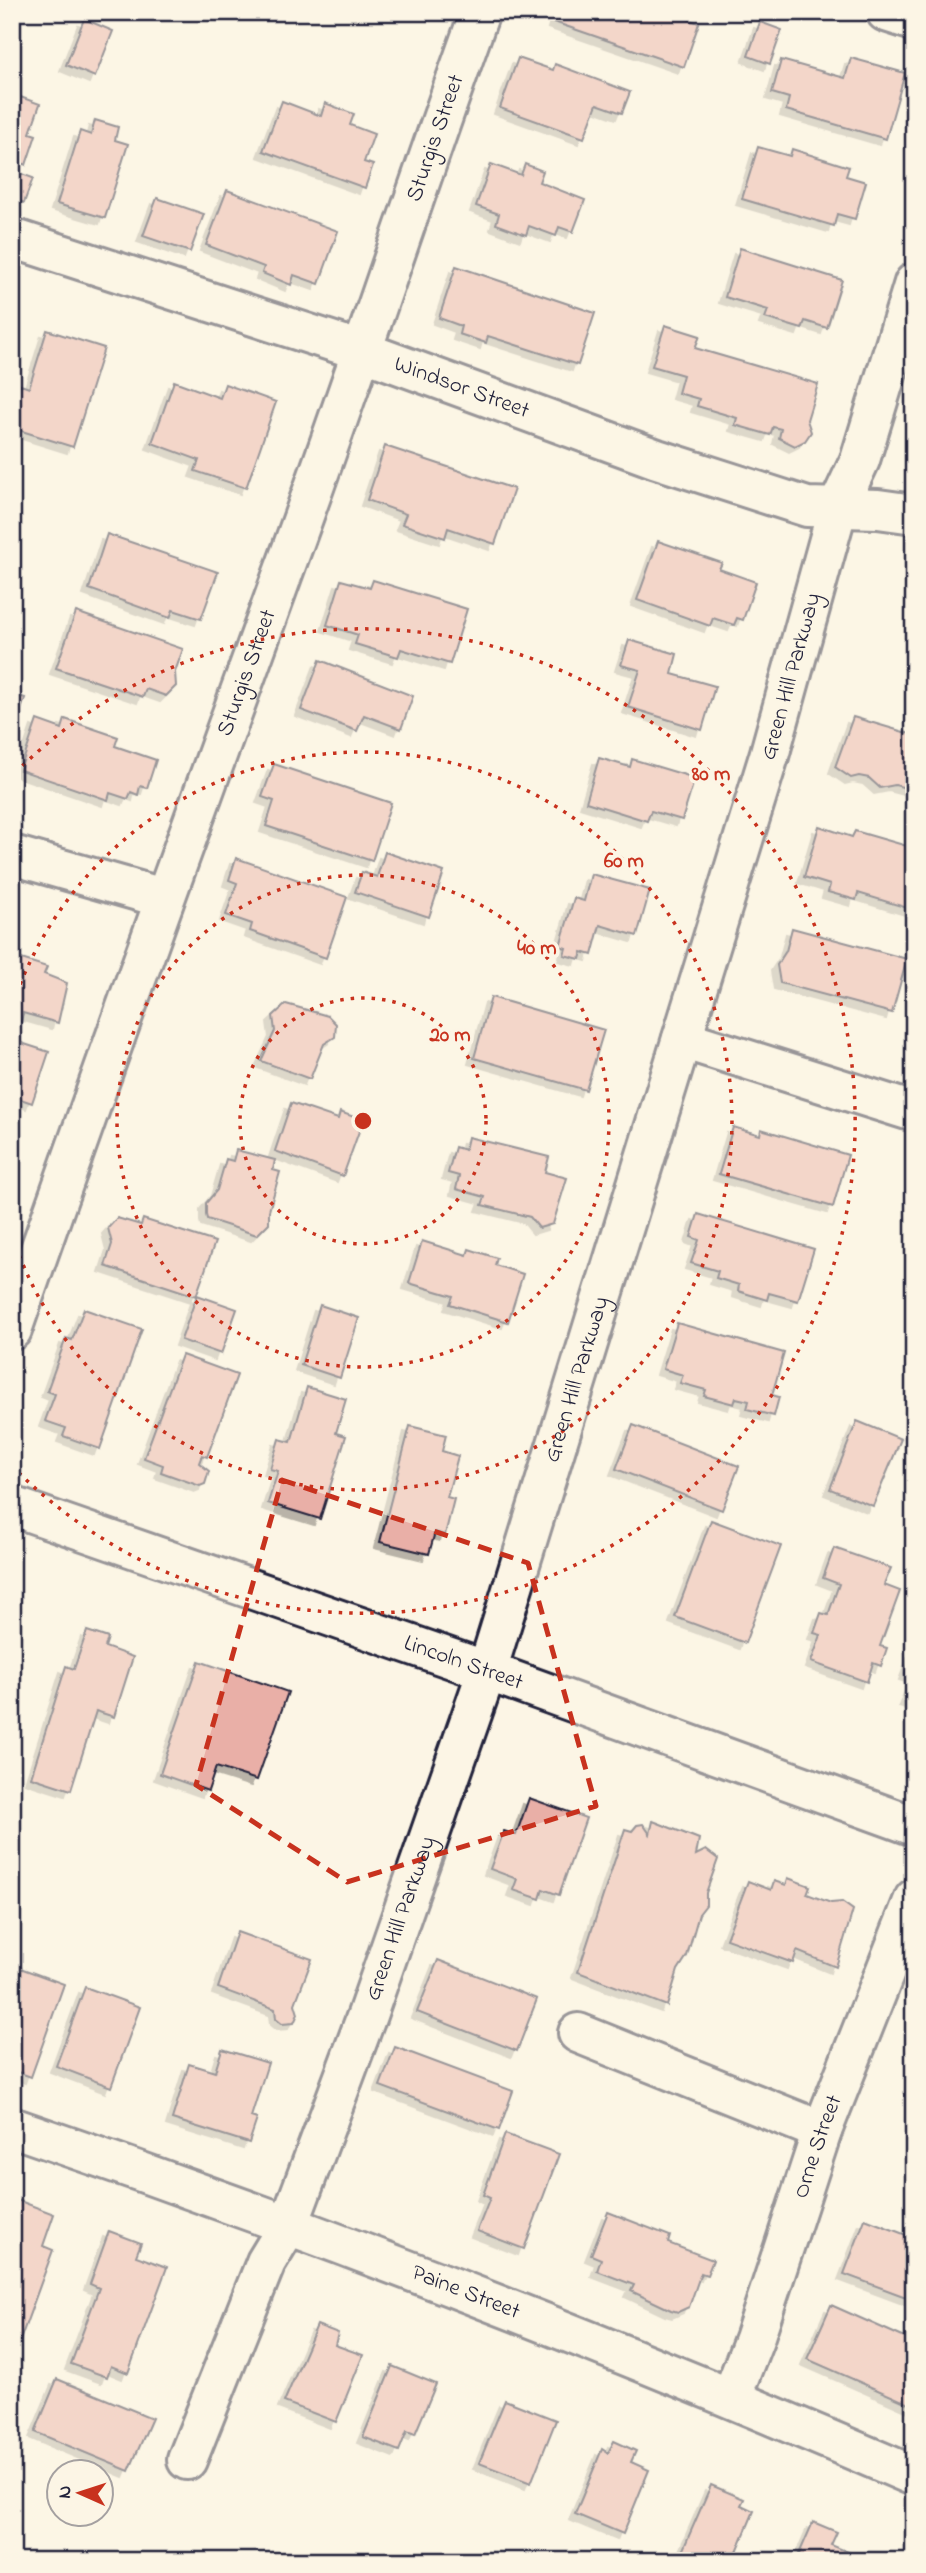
<svg xmlns="http://www.w3.org/2000/svg" width="926" height="2573" viewBox="0 0 926 2573" font-family="'Indie Flower',sans-serif">
	<style>
		.building { fill: #e9afa7; stroke: #22223b; stroke-width: 2; filter: url(#shadow) }
		.lines { fill: none; stroke-linecap: round; stroke-linejoin: round }
		.minor-casing { stroke: #22223b; stroke-width: 44 }
		.major-casing { stroke: #22223b; stroke-width: 44 }
		.minor { stroke: #fcf5e5; stroke-width: 38 }
		.major { stroke: #fcf5e5; stroke-width: 38 }
		.marked { fill: none; stroke: #c8321e; stroke-width: 5; stroke-dasharray: 14 9; stroke-linejoin: round }
		.ring { fill: none; stroke: #c8321e; stroke-width: 3.5; stroke-dasharray: 3.5 7 }
		.labels { text-anchor: middle; dominant-baseline: central; stroke-width: 7; stroke-linejoin: round; paint-order: stroke }
		.street-label { font-size: 23px; fill: #22223b; stroke: #fcf5e5 }
		.centre { fill: #c8321e; stroke: #fcf5e5; stroke-width: 3.5 }
		.ring-label { font-size: 21px; text-anchor: middle; font-weight: bold; fill: #c8321e; stroke: #fcf5e5; stroke-width: 7; stroke-linejoin: round; paint-order: stroke }
	</style>
	<defs>
		<filter id="shadow"><feDropShadow dx="-6" dy="6" stdDeviation="0" flood-color="#0004"/></filter>
	</defs>
	<rect width="100%" height="100%" fill="#fcf5e5"/>
	<filter id="ink" filterUnits="userSpaceOnUse"><feTurbulence type="fractalNoise" baseFrequency=".0143" numOctaves="2"/><feDisplacementMap in="SourceGraphic" scale="14" xChannelSelector="R" yChannelSelector="G"/><feConvolveMatrix kernelMatrix="1 2 1 2 8 2 1 2 1" color-interpolation-filters="sRGB"/></filter>
	<g filter="url(#ink)">
		<!-- building -->
		<g class="building">
			<polygon points="557,12 667,12 699,23 684,67 554,22"/>
			<polygon points="84,19 113,31 95,77 66,65"/>
			<polygon points="760,22 782,30 770,64 748,56"/>
			<polygon points="518,58 553,70 555,64 630,92 622,113 597,104 584,138 500,108"/>
			<polygon points="851,58 905,73 886,139 786,110 789,98 772,93 781,60 845,78"/>
			<polygon points="12,94 40,104 30,133 36,135 26,165 20,162 16,172 33,178 24,203 12,198"/>
			<polygon points="282,101 321,116 325,103 354,114 350,125 374,134 364,162 373,165 365,188 263,151"/>
			<polygon points="95,120 118,127 115,140 128,144 105,218 57,204 80,131 91,135"/>
			<polygon points="758,147 790,156 792,149 849,167 846,176 866,182 855,219 837,214 834,226 742,199"/>
			<polygon points="491,164 521,175 525,164 543,171 539,182 585,200 573,232 559,227 556,236 529,226 526,235 496,224 499,214 476,206"/>
			<polygon points="227,190 338,231 319,284 294,275 291,285 262,273 264,267 206,245"/>
			<polygon points="157,198 204,214 190,252 143,236"/>
			<polygon points="740,248 842,280 827,328 805,321 802,329 765,318 768,310 725,297"/>
			<polygon points="456,266 595,313 578,365 488,336 486,343 459,334 461,326 439,318"/>
			<polygon points="665,325 700,336 695,348 818,384 807,420 811,432 805,441 795,446 779,438 781,429 773,427 770,435 735,425 737,418 697,406 699,399 678,393 683,375 652,366"/>
			<polygon points="47,330 104,348 73,447 12,428 12,402 18,384 29,388"/>
			<polygon points="174,381 220,398 225,384 276,402 246,488 195,471 199,460 152,443"/>
			<polygon points="385,446 514,489 495,544 448,528 445,538 402,524 406,514 367,500"/>
			<polygon points="107,534 218,572 201,619 173,610 170,618 89,589"/>
			<polygon points="658,541 722,563 719,569 756,582 743,620 737,618 734,625 713,618 710,626 637,600"/>
			<polygon points="341,580 370,588 373,580 467,609 450,664 401,649 398,657 355,644 358,635 327,625"/>
			<polygon points="76,612 183,649 175,672 176,686 166,696 146,689 143,697 56,668"/>
			<polygon points="629,640 677,654 672,674 715,686 702,730 628,707 640,670 621,665"/>
			<polygon points="320,660 413,696 401,729 364,715 357,731 301,710"/>
			<polygon points="12,694 25,698 14,731 12,730"/>
			<polygon points="853,717 914,735 914,790 895,785 880,788 869,778 859,776 851,778 835,767"/>
			<polygon points="65,719 118,737 115,746 156,760 147,788 140,786 138,795 131,792 128,799 110,793 108,800 20,770 37,720 62,729"/>
			<polygon points="599,758 630,767 632,759 695,778 682,820 651,811 647,821 586,802"/>
			<polygon points="274,764 391,803 372,861 266,826 274,801 262,797"/>
			<polygon points="819,826 852,837 855,831 914,848 914,910 858,893 856,900 828,892 830,885 804,877"/>
			<polygon points="385,852 444,872 429,917 355,892 362,872 377,877"/>
			<polygon points="236,858 347,897 326,958 250,931 252,924 226,915 237,883 229,880"/>
			<polygon points="591,874 650,890 637,936 600,925 592,955 582,952 580,959 564,955 566,948 560,946 574,898 584,901"/>
			<polygon points="792,928 907,959 892,1013 780,983 777,965 786,951"/>
			<polygon points="12,956 47,967 44,974 67,983 58,1023 23,1013 21,1022 12,1019"/>
			<polygon points="491,997 604,1030 586,1090 474,1058"/>
			<polygon points="286,1004 328,1016 336,1024 335,1037 324,1044 310,1079 261,1061 275,1031 273,1016"/>
			<polygon points="12,1040 49,1052 32,1103 12,1096"/>
			<polygon points="291,1103 338,1119 340,1112 363,1120 343,1176 275,1151"/>
			<polygon points="733,1127 760,1135 761,1129 848,1155 833,1207 719,1174"/>
			<polygon points="468,1137 549,1157 545,1172 567,1178 553,1224 539,1228 530,1217 482,1205 485,1197 456,1189 459,1176 448,1173 455,1147 465,1150"/>
			<polygon points="236,1150 275,1160 273,1170 280,1172 269,1211 269,1223 257,1235 207,1219 206,1215 206,1203 217,1190 226,1159 233,1161"/>
			<polygon points="698,1214 814,1249 798,1301 769,1293 767,1300 738,1291 739,1285 716,1278 718,1271 691,1263 699,1240 691,1237"/>
			<polygon points="117,1218 141,1225 143,1219 215,1242 196,1296 105,1266 112,1244 108,1228"/>
			<polygon points="422,1241 467,1255 469,1249 497,1258 495,1265 523,1274 508,1322 450,1304 453,1296 409,1283"/>
			<polygon points="197,1295 237,1309 221,1354 181,1340"/>
			<polygon points="320,1305 359,1318 340,1378 301,1365"/>
			<polygon points="84,1309 142,1329 100,1449 63,1436 66,1428 45,1421 55,1394 47,1391 66,1338 72,1340"/>
			<polygon points="677,1323 784,1353 772,1395 779,1397 774,1416 747,1409 749,1401 736,1398 734,1404 704,1396 706,1390 680,1383 683,1375 663,1369"/>
			<polygon points="182,1355 237,1375 207,1457 202,1455 199,1463 209,1471 205,1484 200,1486 161,1472 163,1465 144,1458"/>
			<polygon points="307,1387 346,1399 336,1433 346,1436 320,1519 268,1503 278,1471 270,1469 279,1439 291,1442"/>
			<polygon points="857,1421 901,1439 873,1506 830,1489"/>
			<polygon points="633,1425 739,1466 722,1510 616,1469"/>
			<polygon points="410,1426 446,1435 442,1451 458,1456 447,1497 454,1499 445,1535 435,1532 429,1554 380,1542"/>
			<polygon points="711,1520 781,1546 745,1643 675,1617"/>
			<polygon points="834,1548 891,1568 884,1585 900,1591 880,1646 887,1648 881,1666 873,1663 867,1682 811,1662 821,1635 814,1633 821,1613 828,1615 839,1584 823,1578"/>
			<polygon points="87,1631 108,1638 105,1647 133,1657 114,1717 96,1711 71,1790 31,1777 66,1666 74,1669"/>
			<polygon points="914,1650 914,1703 905,1700 914,1677 905,1674"/>
			<polygon points="199,1661 288,1692 257,1780 216,1767 208,1791 160,1774"/>
			<polygon points="529,1798 586,1818 559,1895 543,1889 540,1899 513,1890 517,1879 490,1869 504,1831 516,1835"/>
			<polygon points="653,1821 699,1839 696,1855 706,1850 718,1859 706,1893 706,1905 699,1914 687,1956 678,1970 667,2006 578,1972 625,1829 632,1831 637,1825 643,1824 650,1834"/>
			<polygon points="788,1878 810,1886 807,1894 831,1903 842,1902 853,1910 836,1967 797,1951 793,1963 726,1939 748,1881 771,1890 774,1881 786,1885"/>
			<polygon points="237,1932 312,1959 295,2004 298,2014 294,2023 282,2024 276,2019 275,2009 218,1988"/>
			<polygon points="438,1960 537,1999 517,2051 417,2012"/>
			<polygon points="12,1965 64,1984 31,2077 12,2070"/>
			<polygon points="85,1987 140,2007 111,2087 56,2066"/>
			<polygon points="395,2047 513,2091 499,2130 380,2086"/>
			<polygon points="222,2049 268,2063 251,2117 257,2119 249,2143 172,2119 189,2064 215,2072"/>
			<polygon points="505,2134 559,2154 524,2249 477,2231 490,2198 483,2195"/>
			<polygon points="12,2198 54,2214 43,2246 53,2250 19,2343 12,2341"/>
			<polygon points="608,2212 670,2236 668,2243 713,2260 707,2275 701,2273 689,2307 678,2312 671,2310 631,2291 634,2285 597,2271 601,2259 591,2255"/>
			<polygon points="865,2219 914,2238 914,2300 844,2274"/>
			<polygon points="109,2231 141,2243 136,2256 167,2267 128,2373 111,2366 107,2377 71,2364 99,2288 90,2284"/>
			<polygon points="831,2305 914,2342 914,2406 807,2359"/>
			<polygon points="317,2325 338,2333 335,2345 363,2355 336,2422 284,2402"/>
			<polygon points="392,2366 436,2384 415,2434 407,2431 399,2451 363,2437"/>
			<polygon points="57,2379 152,2418 129,2471 35,2432"/>
			<polygon points="505,2400 556,2420 531,2483 479,2463"/>
			<polygon points="614,2441 636,2451 631,2462 649,2470 623,2534 575,2514 602,2449 608,2453"/>
			<polygon points="711,2485 744,2499 741,2505 754,2511 733,2561 678,2561"/>
			<polygon points="813,2522 837,2532 831,2545 863,2558 862,2561 796,2561"/>
		</g>
		<g class="lines">
			<!-- minor casing -->
			<g class="minor-casing">
				<g id="minor">
					<polyline points="886,12 914,21"/>
					<path id="s1" d="M 12,238 L 362,351 L 657,459 L 807,507 L 878,509 L 914,514"/>
					<polyline points="12,855 163,898"/>
					<polyline points="682,1039 914,1112"/>
					<path id="s2" d="M 12,1330 C 99,1078 191,827 282,576 C 351,389 412,200 480,12"/>
					<polyline points="578,2033 822,2131"/>
					<path id="s3" d="M 12,2127 C 317,2231 618,2348 914,2476"/>
					<path id="s4" d="M 731,2398 L 754,2339 L 822,2131 L 914,1899"/>
					<path id="s5" d="M 187,2460 L 266,2262 L 289,2224 L 367,2015 L 487,1671 L 769,756 L 838,507 L 860,460 L 914,283"/>
				</g>
			</g>
			<!-- major casing -->
			<g class="major-casing">
				<g id="major">
					<path id="s6" d="M 12,1506 L 487,1671 L 914,1826"/>
				</g>
			</g>
			<!-- minor -->
			<use href="#minor" class="minor"/>
			<!-- major -->
			<use href="#major" class="major"/>
		</g>
	</g>
	<!-- marked area -->
	<path d="M0 0H926V2573H0ZM 282,1480 L 528,1563 L 596,1806 L 347,1882 L 196,1785 Z" fill="#fcf5e5" fill-opacity=".55" fill-rule="evenodd"/>
	<path class="marked" d="M 282,1480 L 528,1563 L 596,1806 L 347,1882 L 196,1785 Z"/>
	<!-- distance rings -->
	<g class="ring">
		<circle cx="363" cy="1121" r="123"/>
		<circle cx="363" cy="1121" r="246"/>
		<path d="M13 1004A369 369 0 1 1 13 1238"/>
		<path d="M15 773A492 492 0 1 1 15 1469"/>
	</g>
	<g class="labels">
		<!-- street labels -->
		<g class="street-label">
			<text stroke="none"><textPath href="#s2" startOffset="1265">Sturgis Street</textPath></text>
			<text stroke="none"><textPath href="#s1" startOffset="474">Windsor Street</textPath></text>
			<text stroke="none"><textPath href="#s2" startOffset="698">Sturgis Street</textPath></text>
			<text stroke="none"><textPath href="#s5" startOffset="1885">Green Hill Parkway</textPath></text>
			<text stroke="none"><textPath href="#s5" startOffset="1150">Green Hill Parkway</textPath></text>
			<text stroke="none"><textPath href="#s6" startOffset="478">Lincoln Street</textPath></text>
			<text stroke="none"><textPath href="#s5" startOffset="583">Green Hill Parkway</textPath></text>
			<text stroke="none"><textPath href="#s4" startOffset="266">Orne Street</textPath></text>
			<text stroke="none"><textPath href="#s3" startOffset="483">Paine Street</textPath></text>
		</g>
	</g>
	<circle cx="363" cy="1121" r="10" class="centre"/>
	<g class="ring-label">
		<text x="711" y="780">80 m</text>
		<text x="624" y="867">60 m</text>
		<text x="537" y="954">40 m</text>
		<text x="450" y="1041">20 m</text>
	</g>
	<!-- margin -->
	<rect width="926" height="2573" fill="none" stroke="#fcf5e5" stroke-width="42"/>
	<rect x="21" y="21" width="884" height="2531" fill="none" stroke="#22223b" stroke-width="2.5" filter="url(#ink)"/>
	<!-- north arrow -->
	<g transform="translate(80 2493) rotate(273)"><circle r="33" fill="#fcf5e5" stroke="#a5a1a1" stroke-width="2"/>
	<path d="M0-5L12 26L0 18L-12 26Z" fill="#c8321e"/>
	<text y="-10" font-size="19" font-weight="bold" text-anchor="middle" fill="#22223b">N</text>
	</g>
</svg>
